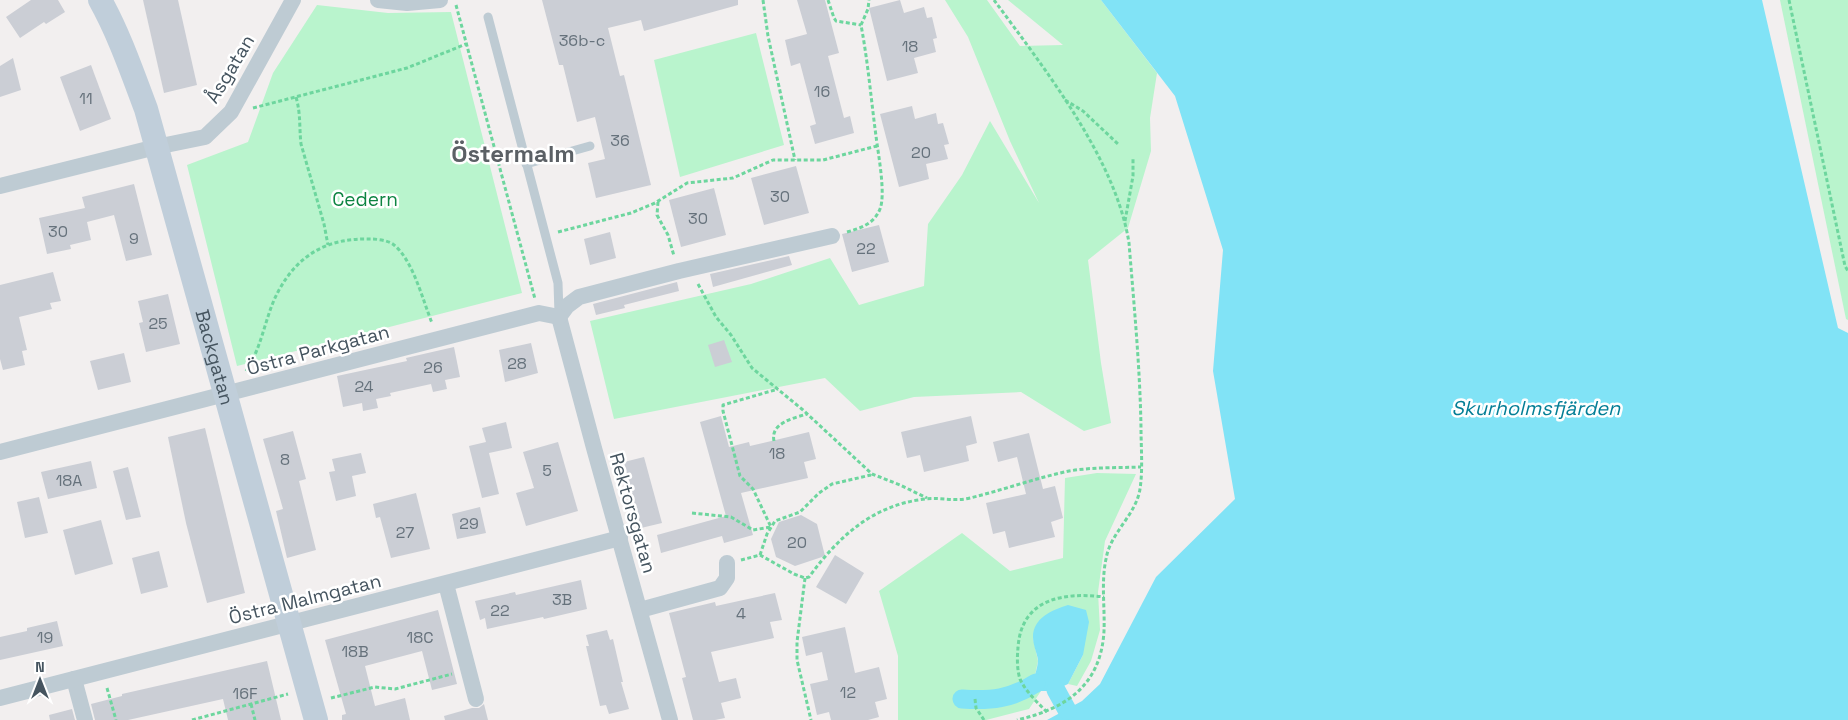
<svg xmlns="http://www.w3.org/2000/svg" width="1848" height="720" viewBox="0 0 1848 720" font-family="'Space Grotesk',sans-serif">
	<style>
		.green { fill: #b9f4cd }
		.water { fill: #81e3f6 }
		.lines { fill: none; stroke-linecap: round; stroke-linejoin: round }
		.canal { stroke: #81e3f6; stroke-width: 19 }
		.building { fill: #cbced5 }
		.path { stroke: #6dd69e; stroke-width: 3; stroke-dasharray: 4 2.5; stroke-linecap: butt }
		.lane { stroke: #becbd3; stroke-width: 9 }
		.street { stroke: #becbd3; stroke-width: 16 }
		.secondary { stroke: #c0ceda; stroke-width: 24 }
		.labels { text-anchor: middle; dominant-baseline: central; stroke-width: 5; stroke-linejoin: round; paint-order: stroke }
		.number-label { font-size: 16px; fill: #66727c }
		.street-label { font-size: 19px; fill: #45545f; stroke: #fff }
		.park-label { font-size: 19px; fill: #0d8442; stroke: #fff }
		.water-label { font-size: 20px; font-style: italic; fill: #037e96; stroke: #fff }
		.district-label { font-size: 24px; font-weight: bold; fill: #5b6065; stroke: #fff }
	</style>
	<rect width="100%" height="100%" fill="#f2efef"/>
	<!-- green -->
	<g class="green">
		<polygon points="945,0 987,0 1020,46 1063,45 1008,0 1101,0 1157,73 1150,118 1151,151 1128,228 1088,260 1101,363 1111,423 1084,431 1021,392 914,397 860,411 825,378 614,419 590,321 751,284 830,258 859,305 924,286 928,224 962,175 990,121 1039,203 1010,141 968,37"/>
		<polygon points="1780,0 1848,0 1848,320 1846,319"/>
		<polygon points="317,5 388,13 451,12 522,293 237,366 187,165 248,142 273,73"/>
		<polygon points="756,33 784,145 680,177 654,60"/>
		<polygon points="1097,473 1136,474 1105,541 1098,592 1100,630 1091,661 1077,686 1068,684 1083,655 1033,638 1038,661 1034,680 1041,691 1029,709 986,720 898,720 898,656 879,591 962,533 1010,571 1063,558 1065,478"/>
	</g>
	<!-- water -->
	<g class="water">
		<polygon points="1101,0 1762,0 1838,328 1848,333 1848,720 1047,720 1082,701 1100,684 1156,577 1235,499 1213,371 1223,250 1175,96"/>
		<path d="M 1068,605 L 1086,610 L 1089,622 L 1083,655 L 1068,684 L 1053,691 L 1041,691 L 1034,680 C 1035,674 1038,666 1038,660 C 1037,653 1033,645 1033,637 C 1033,618 1052,610 1068,605 Z"/>
	</g>
	<g class="lines">
		<!-- canal -->
		<g class="canal">
			<polyline points="1056,690 1067,710"/>
			<path d="M 962,699 C 991,701 1011,699 1036,683"/>
		</g>
	</g>
	<!-- building -->
	<g class="building">
		<polygon points="31,0 58,0 65,12 46,24 44,22 20,38 6,17"/>
		<polygon points="143,0 178,0 197,85 164,93"/>
		<polygon points="542,0 738,0 738,5 644,31 641,20 608,28 620,76 624,75 651,185 596,198 588,163 605,159 595,117 577,122 563,65 559,65"/>
		<polygon points="797,0 825,0 839,53 828,56 844,118 850,116 854,133 815,144 810,126 816,124 800,63 791,66 785,40 807,34"/>
		<polygon points="900,0 904,13 924,7 927,18 932,17 937,38 933,39 936,52 914,58 918,73 887,81 869,8"/>
		<polygon points="13,58 21,90 0,97 0,66"/>
		<polygon points="91,65 111,119 80,131 60,77"/>
		<polygon points="912,106 915,119 936,113 938,124 943,123 949,144 944,145 948,159 926,164 929,179 899,187 880,114"/>
		<polygon points="796,166 809,213 764,225 751,178"/>
		<polygon points="134,184 152,255 126,261 114,215 87,222 91,240 70,245 71,249 47,254 39,218 85,208 82,197"/>
		<polygon points="714,188 726,235 681,247 669,200"/>
		<polygon points="879,225 889,262 852,272 842,234"/>
		<polygon points="610,232 616,258 590,265 584,239"/>
		<polygon points="789,256 792,265 713,287 710,274"/>
		<polygon points="53,272 61,301 50,303 52,309 19,317 27,350 22,351 25,365 3,370 0,359 0,285"/>
		<polygon points="677,282 679,291 624,305 625,308 596,315 593,304"/>
		<polygon points="168,294 180,344 146,352 139,323 143,322 138,301"/>
		<polygon points="724,340 732,362 715,367 708,345"/>
		<polygon points="531,343 538,373 505,382 499,350"/>
		<polygon points="454,347 460,377 445,380 447,389 433,392 431,384 390,393 391,396 376,399 378,408 363,411 362,403 343,407 337,376 407,361 406,358"/>
		<polygon points="124,353 131,382 98,390 90,361"/>
		<polygon points="721,416 729,447 749,442 750,446 809,432 816,459 804,462 808,478 741,493 753,535 724,543 722,536 661,553 657,535 726,516 700,422"/>
		<polygon points="971,416 977,443 966,446 969,461 924,472 920,455 907,458 901,432"/>
		<polygon points="506,422 512,448 489,453 499,494 482,498 469,446 486,442 482,428"/>
		<polygon points="205,428 245,593 207,603 186,523 168,437"/>
		<polygon points="293,431 306,479 299,481 316,550 287,558 276,511 283,509 263,439"/>
		<polygon points="1029,433 1043,489 1055,486 1063,518 1051,522 1055,537 1009,548 1005,531 993,534 986,503 1026,494 1017,457 998,462 993,442"/>
		<polygon points="558,442 578,511 526,526 516,493 534,488 523,452"/>
		<polygon points="361,453 366,473 352,476 356,496 336,501 329,472 335,471 332,459"/>
		<polygon points="644,457 662,523 641,528 624,462"/>
		<polygon points="91,461 97,488 48,499 41,472"/>
		<polygon points="128,467 141,517 126,520 113,471"/>
		<polygon points="416,493 430,549 391,558 380,517 376,518 373,504"/>
		<polygon points="39,497 48,533 25,538 17,502"/>
		<polygon points="480,507 486,533 457,539 452,514"/>
		<polygon points="801,515 817,524 825,556 795,566 776,557 771,539 779,522"/>
		<polygon points="101,520 113,564 75,575 63,530"/>
		<polygon points="159,551 168,587 141,594 132,558"/>
		<polygon points="835,555 864,573 846,604 816,587"/>
		<polygon points="581,580 587,609 544,619 543,617 487,629 485,618 480,620 475,601 515,592 516,595"/>
		<polygon points="775,593 782,620 770,622 774,638 711,652 719,682 736,678 741,698 721,703 725,718 715,720 693,720 682,678 686,677 669,613 715,602 716,606"/>
		<polygon points="438,610 457,684 432,690 422,651 365,666 375,706 405,698 410,720 342,720 342,715 346,714 325,640"/>
		<polygon points="57,621 63,646 0,660 0,637 27,631 27,628"/>
		<polygon points="845,627 855,673 879,667 887,699 875,702 879,717 868,720 831,720 829,712 817,715 810,684 828,680 822,652 806,656 802,637"/>
		<polygon points="607,630 610,640 613,639 623,682 621,682 629,709 609,714 606,705 600,706 586,646 589,646 586,635"/>
		<polygon points="267,661 281,720 228,720 223,699 128,720 95,720 91,704 122,696 122,694"/>
		<polygon points="484,704 488,720 445,720 444,716 472,708 479,708"/>
		<polygon points="72,709 75,720 50,720 49,715"/>
	</g>
	<g class="lines">
		<!-- path -->
		<g class="path">
			<polyline points="763,0 768,36 795,160"/>
			<polyline points="828,0 834,18 836,21 861,25"/>
			<path d="M 994,0 C 1044,68 1116,159 1129,243 C 1134,305 1140,367 1141,428 C 1141,448 1143,469 1140,489 C 1136,515 1110,533 1106,559 C 1101,582 1105,608 1104,631 C 1101,686 1065,709 1017,720"/>
			<polyline points="1789,0 1845,266 1848,271"/>
			<polyline points="456,5 535,299"/>
			<path d="M 296,97 C 301,115 299,126 301,144 L 324,224 L 328,245"/>
			<polyline points="1065,100 1083,111 1118,144"/>
			<polyline points="253,108 407,68 466,44"/>
			<polyline points="658,202 657,215 668,235 674,256"/>
			<polyline points="1125,221 1133,176 1133,159"/>
			<polyline points="558,232 631,213 655,203 687,183 733,178 773,160 823,160 877,146"/>
			<path d="M 847,232 C 861,228 874,224 880,209 C 886,194 878,153 876,136 C 871,99 868,62 861,25 L 868,9 L 869,0"/>
			<polyline points="698,284 716,317 731,335 752,368 803,410 872,474 900,485 927,498"/>
			<path d="M 246,371 C 263,346 265,315 279,290 C 299,254 328,238 369,239 C 377,239 388,240 394,245 C 413,260 423,301 432,323"/>
			<path d="M 774,441 C 770,423 794,418 807,414"/>
			<polyline points="692,513 731,517 753,530 771,527 753,489 740,476 723,411 723,405 778,389"/>
			<polyline points="760,555 767,534 775,521 800,512 819,493 832,484 871,475"/>
			<path d="M 741,560 L 760,555 L 794,574 L 805,578 L 809,577 C 839,536 873,505 925,499 C 941,497 955,502 970,498 C 1003,490 1036,478 1069,471 C 1093,467 1118,468 1141,467"/>
			<polyline points="805,578 797,642 797,660 811,720"/>
			<polyline points="107,688 116,720"/>
			<polyline points="331,698 375,687 395,689 452,674"/>
			<polyline points="975,699 976,708 984,720"/>
			<polyline points="251,704 255,720"/>
			<path d="M 1047,712 C 1037,702 1026,692 1020,679 C 1017,670 1017,658 1018,648 C 1021,598 1064,592 1104,597"/>
			<polyline points="192,720 288,694"/>
		</g>
		<!-- lane -->
		<g class="lane">
			<polyline points="488,17 558,283 559,314"/>
			<polyline points="526,164 590,146"/>
		</g>
		<!-- street -->
		<g class="street">
			<polyline points="378,0 407,3 440,0"/>
			<polyline points="0,186 156,147 205,137 231,112 293,0"/>
			<polyline points="559,317 594,448 670,720"/>
			<polyline points="559,317 567,306 579,297 679,271 832,236"/>
			<polyline points="0,452 539,313 559,317"/>
			<polyline points="446,584 476,699"/>
			<polyline points="640,610 720,588 727,578 727,563"/>
			<polyline points="74,679 85,720"/>
			<polyline points="0,698 620,538"/>
		</g>
		<!-- secondary -->
		<path class="secondary" id="s1" d="M 100,0 C 119,34 132,72 146,109 L 316,720"/>
	</g>
	<g class="labels">
		<!-- number labels -->
		<g class="number-label">
			<text x="582" y="40">36b-c</text>
			<text x="910" y="46">18</text>
			<text x="822" y="91">16</text>
			<text x="86" y="98">11</text>
			<text x="620" y="140">36</text>
			<text x="921" y="152">20</text>
			<text x="780" y="196">30</text>
			<text x="698" y="218">30</text>
			<text x="58" y="231">30</text>
			<text x="134" y="238">9</text>
			<text x="866" y="248">22</text>
			<text x="158" y="323">25</text>
			<text x="517" y="363">28</text>
			<text x="433" y="367">26</text>
			<text x="364" y="386">24</text>
			<text x="777" y="453">18</text>
			<text x="285" y="459">8</text>
			<text x="547" y="470">5</text>
			<text x="69" y="480">18A</text>
			<text x="469" y="523">29</text>
			<text x="405" y="532">27</text>
			<text x="797" y="542">20</text>
			<text x="562" y="599">3B</text>
			<text x="500" y="610">22</text>
			<text x="741" y="613">4</text>
			<text x="45" y="637">19</text>
			<text x="420" y="637">18C</text>
			<text x="355" y="651">18B</text>
			<text x="848" y="692">12</text>
			<text x="245" y="693">16F</text>
		</g>
		<!-- street labels -->
		<g class="street-label">
			<text transform="translate(230 69) rotate(-59)">Åsgatan</text>
			<text transform="translate(318 350) rotate(-15)">Östra Parkgatan</text>
			<text stroke="none"><textPath href="#s1" startOffset="376">Backgatan</textPath></text>
			<text transform="translate(633 513) rotate(74)">Rektorsgatan</text>
			<text transform="translate(305 599) rotate(-14)">Östra Malmgatan</text>
		</g>
		<!-- park labels -->
		<g class="park-label">
			<text x="365" y="199">Cedern</text>
		</g>
		<!-- water labels -->
		<g class="water-label">
			<text x="1536" y="408">Skurholmsfjärden</text>
		</g>
		<!-- district labels -->
		<g class="district-label">
			<text x="513" y="153">Östermalm</text>
		</g>
	</g>
	<!-- north arrow -->
	<g transform="translate(40 680)" stroke="#ffffff" stroke-width="4" paint-order="stroke">
	<path d="M0-4L9 19L0 12L-9 19Z" fill="#45545f"/>
	<text y="-8" font-size="14" font-weight="bold" text-anchor="middle" fill="#45545f">N</text>
	</g>
</svg>
